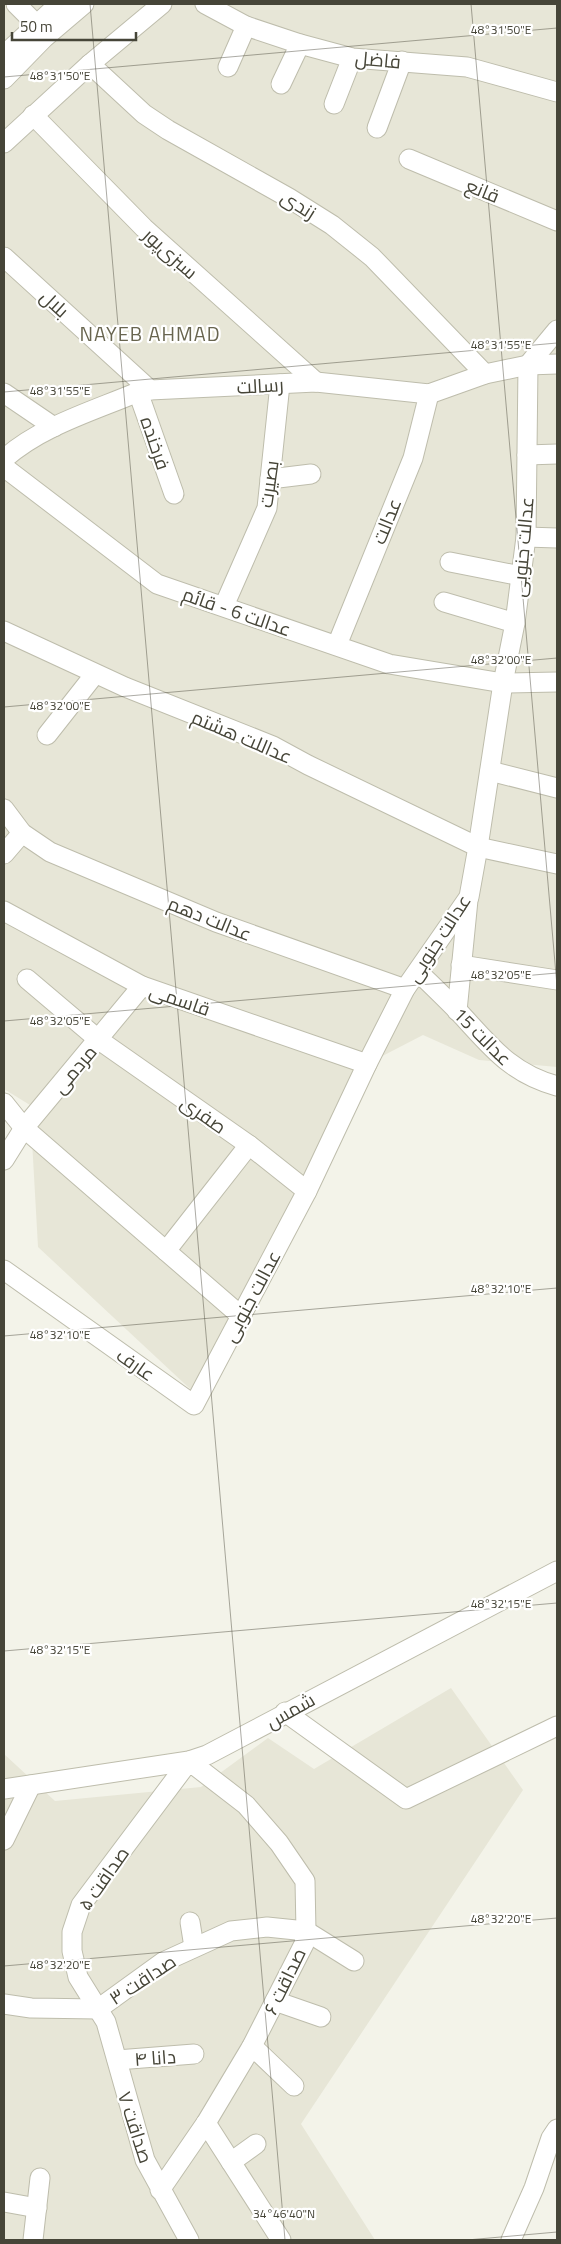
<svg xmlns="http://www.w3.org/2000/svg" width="561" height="2244" viewBox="0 0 561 2244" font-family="'Titillium Web',Cairo,sans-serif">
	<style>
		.residential { fill: #e7e6d7 }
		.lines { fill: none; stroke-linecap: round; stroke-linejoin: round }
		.minor-casing { stroke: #bebdac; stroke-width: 21 }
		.minor { stroke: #fff; stroke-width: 19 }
		.ticks { fill: none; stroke: #464538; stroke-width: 1; stroke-opacity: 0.45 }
		.labels { text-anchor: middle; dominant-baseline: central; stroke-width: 4.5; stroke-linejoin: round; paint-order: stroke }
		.street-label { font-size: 19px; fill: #464538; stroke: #fff }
		.neighbourhood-label { font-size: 20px; letter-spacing: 1px; fill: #68654f; stroke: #fff }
		.ticks-label { font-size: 12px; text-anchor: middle; fill: #464538; stroke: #fff; stroke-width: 4.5; stroke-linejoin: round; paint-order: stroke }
	</style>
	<rect width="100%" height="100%" fill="#f3f3e9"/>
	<!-- residential -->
	<g class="residential">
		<polygon points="4,4 557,4 557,1067 479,1060 423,1035 367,1064 202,1400 38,1247 30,1105 4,1089"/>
		<polygon points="451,1688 523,1790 301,2124 375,2240 4,2240 4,1754 55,1801 201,1787 268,1738 314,1769"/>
	</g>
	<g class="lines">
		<!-- minor casing -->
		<g class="minor-casing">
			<g id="minor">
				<polyline points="16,4 36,24"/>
				<polyline points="205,4 246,26 300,44 352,58 467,67 557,92"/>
				<polyline points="4,55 59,4"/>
				<polyline points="90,64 144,114 168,130 289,198 332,225 372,257 485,374"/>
				<polyline points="228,67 246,26"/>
				<polyline points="4,79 44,38 84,4"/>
				<polyline points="281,84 300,44"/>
				<polyline points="334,104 352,58"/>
				<polyline points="33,115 144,228 316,382"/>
				<polyline points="377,128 402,61"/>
				<polyline points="4,143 90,64 162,4"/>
				<polyline points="409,159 557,221"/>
				<polyline points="4,257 150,390"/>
				<polyline points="528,365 557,330"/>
				<polyline points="138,392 174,494"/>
				<polyline points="4,393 54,427"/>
				<polyline points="527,455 557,454"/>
				<path d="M 4,459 C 41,426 93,411 138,392 L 150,390 L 316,382 L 429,394 L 485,374 L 528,365 L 557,364"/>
				<polyline points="4,467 157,584 389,664 503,683 557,682"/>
				<polyline points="270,479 311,474"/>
				<polyline points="526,537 557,538"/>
				<polyline points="450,562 521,576"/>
				<polyline points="444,602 515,623"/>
				<polyline points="224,606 267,508 280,384"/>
				<polyline points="4,631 125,687 273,746 308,765 478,847 557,864"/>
				<polyline points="337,645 413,458 429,394"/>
				<polyline points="47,735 95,674"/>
				<polyline points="490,771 557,788"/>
				<polyline points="4,809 22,833 50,852 216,922 405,989"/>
				<polyline points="4,854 22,833"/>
				<polyline points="4,911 142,986 367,1064"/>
				<polyline points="461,965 557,980"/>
				<path d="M 418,972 C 431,984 444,997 457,1010 C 489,1044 509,1073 557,1086"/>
				<polyline points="27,979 99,1040 249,1145 307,1191"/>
				<polyline points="457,1011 468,900"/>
				<polyline points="4,1103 24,1128 241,1316"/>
				<polyline points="4,1160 24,1128 142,986"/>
				<polyline points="166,1251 249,1145"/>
				<polyline points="4,1270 194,1405 307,1191 367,1064 405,989 469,897 478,847 503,683 515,623 526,537 528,365"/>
				<polyline points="285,1712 406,1799 557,1726"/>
				<polyline points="4,1789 189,1761 207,1755 557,1571"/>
				<polyline points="4,1840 31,1785"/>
				<polyline points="190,1922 194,1947"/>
				<polyline points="275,2001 321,2017"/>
				<polyline points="4,2004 31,2008 98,2009 163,1962 231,1931 267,1927 306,1931 354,1961"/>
				<polyline points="252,2046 294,2086"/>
				<polyline points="117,2060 194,2054"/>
				<polyline points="206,2123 281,2240"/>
				<polyline points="231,2162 256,2144"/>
				<polyline points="160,2190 206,2123 252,2046 304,1944 306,1931 305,1881 279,1843 246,1805 189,1761 81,1905 72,1932 72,1951 78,1977 106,2022 145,2160 189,2240"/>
				<polyline points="4,2202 37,2208"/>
				<polyline points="33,2240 40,2178"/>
				<polyline points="511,2240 534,2188 551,2138 557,2129"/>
			</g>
		</g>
		<!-- minor -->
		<use href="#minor" class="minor"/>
	</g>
	<!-- ticks -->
	<path class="ticks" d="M 90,4 L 285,2240M 471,4 L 557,986M 4,77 L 557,28M 4,392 L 557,343M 4,707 L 557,658M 4,1021 L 557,973M 4,1336 L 557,1288M 4,1651 L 557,1603M 4,1966 L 557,1918M 467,2240 L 557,2232"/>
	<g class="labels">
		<!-- street labels -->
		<g class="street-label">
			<text transform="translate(378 59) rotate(5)">فاضل</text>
			<text transform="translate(483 190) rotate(22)">قانع</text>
			<text transform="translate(299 204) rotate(32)">زندی</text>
			<text transform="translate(171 253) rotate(42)">سبزی‌پور</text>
			<text transform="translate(55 303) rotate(42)">بلال</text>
			<text transform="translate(260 385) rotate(-3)">رسالت</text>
			<text transform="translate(156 443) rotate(71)">فرخنده</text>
			<text transform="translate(268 484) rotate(-82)">بصیرت</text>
			<text transform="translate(386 521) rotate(-68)">عدالت</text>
			<text transform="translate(522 547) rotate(-85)">عدالت جنوبی</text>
			<text transform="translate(237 611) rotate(19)">عدالت 6 - قائم</text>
			<text transform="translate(242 736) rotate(23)">عداللت هشتم</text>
			<text transform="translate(210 918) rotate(22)">عدالت دهم</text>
			<text transform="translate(438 938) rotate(-57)">عدالت جنوبی</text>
			<text transform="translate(180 999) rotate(19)">قاسمی</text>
			<text transform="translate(483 1036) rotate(45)">عدالت 15</text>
			<text transform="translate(74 1069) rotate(-50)">مردمی</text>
			<text transform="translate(204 1114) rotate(35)">صفری</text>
			<text transform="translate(251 1296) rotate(-62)">عدالت جنوبی</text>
			<text transform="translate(136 1364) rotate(35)">عارف</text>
			<text transform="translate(290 1710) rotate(-29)">شمس</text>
			<text transform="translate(103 1878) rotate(-55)">صداقت ۵</text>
			<text transform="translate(142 1979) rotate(-33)">صداقت ۳</text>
			<text transform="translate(284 1981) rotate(-64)">صداقت ۶</text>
			<text transform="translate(155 2057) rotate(-4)">دانا ۴</text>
			<text transform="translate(136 2127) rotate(72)">صداقت ۷</text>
		</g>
		<!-- neighbourhood labels -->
		<g class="neighbourhood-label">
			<text x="150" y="333">NAYEB AHMAD</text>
		</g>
	</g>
	<g class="ticks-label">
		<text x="501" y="34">48°31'50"E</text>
		<text x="60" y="80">48°31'50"E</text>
		<text x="501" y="349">48°31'55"E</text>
		<text x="60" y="395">48°31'55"E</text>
		<text x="501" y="664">48°32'00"E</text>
		<text x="60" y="710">48°32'00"E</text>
		<text x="501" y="979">48°32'05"E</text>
		<text x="60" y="1025">48°32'05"E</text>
		<text x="501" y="1293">48°32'10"E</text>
		<text x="60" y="1339">48°32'10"E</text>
		<text x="501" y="1608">48°32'15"E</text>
		<text x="60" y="1654">48°32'15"E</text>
		<text x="501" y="1923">48°32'20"E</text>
		<text x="60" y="1969">48°32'20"E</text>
		<text x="284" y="2218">34°46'40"N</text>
	</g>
	<!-- border -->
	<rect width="561" height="2244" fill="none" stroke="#464538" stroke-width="10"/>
	<!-- scale -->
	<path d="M12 32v8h124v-8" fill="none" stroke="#464538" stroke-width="2.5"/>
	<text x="20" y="32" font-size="15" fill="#464538" stroke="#ffffff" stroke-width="4" paint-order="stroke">50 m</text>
</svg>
